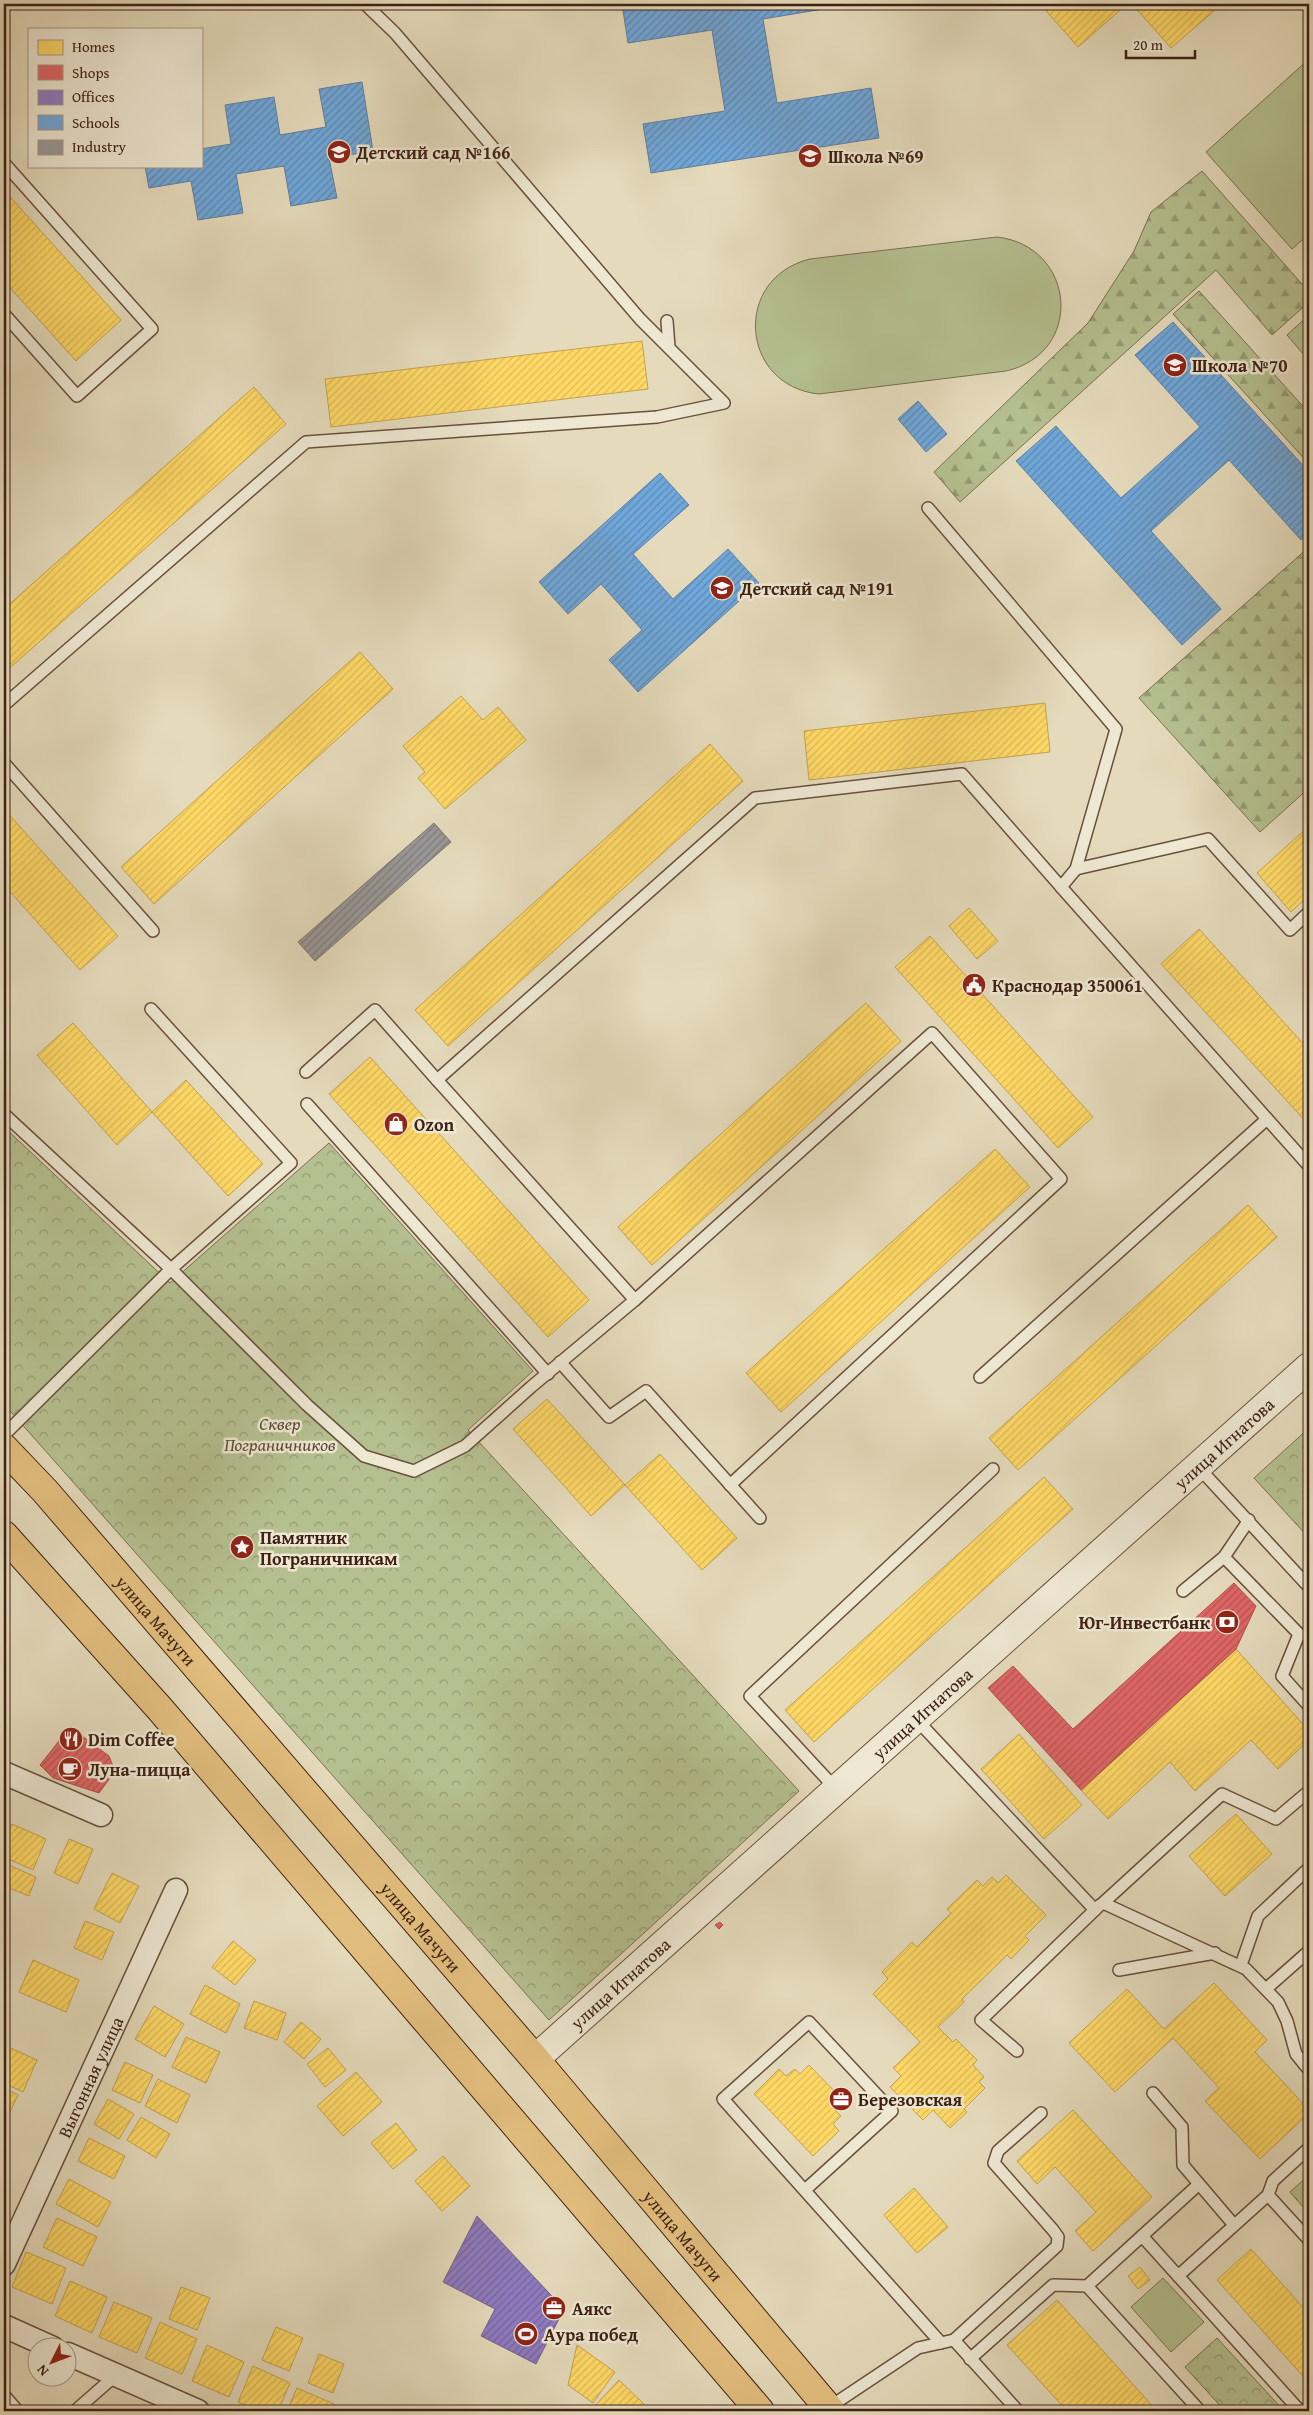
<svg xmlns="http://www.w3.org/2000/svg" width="1313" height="2415" viewBox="0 0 1313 2415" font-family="'Gentium Book Plus',serif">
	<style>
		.grass { fill: #b5c090; stroke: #7a7052 }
		.forest { fill: url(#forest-firs); stroke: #7a7052 }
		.park { fill: url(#park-crowns); stroke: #7a7052 }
		.homes { fill: url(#homes-hatch); stroke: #c5a24d }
		.shops { fill: url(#shops-hatch); stroke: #af514d }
		.offices { fill: url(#offices-hatch); stroke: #76618e }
		.schools { fill: url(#schools-hatch); stroke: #6080a0 }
		.industry { fill: url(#industry-hatch); stroke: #7e7571 }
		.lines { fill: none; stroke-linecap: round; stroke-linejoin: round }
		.service-casing { stroke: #68503e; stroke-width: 14 }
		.minor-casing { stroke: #68503e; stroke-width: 25 }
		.tertiary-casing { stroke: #68503e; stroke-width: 30 }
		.primary-casing { stroke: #3e2114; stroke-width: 30 }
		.service { stroke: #eee8d3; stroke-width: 11 }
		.minor { stroke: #eee8d3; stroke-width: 22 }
		.tertiary { stroke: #eee8d3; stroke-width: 28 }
		.primary { stroke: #e2be7e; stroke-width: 28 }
		.labels { text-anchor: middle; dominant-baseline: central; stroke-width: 5; stroke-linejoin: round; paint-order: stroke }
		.poi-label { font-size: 18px; font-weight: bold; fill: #3e2114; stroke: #eee8d3; text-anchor: start }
		.park-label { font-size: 18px; font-style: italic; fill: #5c4933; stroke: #eee8d3 }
		.street-label { font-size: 18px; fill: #3e2114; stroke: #eee8d3 }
	</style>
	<defs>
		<pattern id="forest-firs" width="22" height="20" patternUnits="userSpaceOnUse" patternTransform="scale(1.25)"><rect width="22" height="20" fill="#b5c090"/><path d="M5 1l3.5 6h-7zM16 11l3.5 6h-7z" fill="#959c74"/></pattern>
		<pattern id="park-crowns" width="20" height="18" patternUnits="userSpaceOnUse" patternTransform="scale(1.25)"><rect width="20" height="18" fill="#b5c090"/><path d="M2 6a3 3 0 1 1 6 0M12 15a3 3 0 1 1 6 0" fill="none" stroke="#959c74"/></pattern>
		<pattern id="homes-hatch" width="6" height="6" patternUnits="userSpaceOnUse" patternTransform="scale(1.25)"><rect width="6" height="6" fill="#ffd966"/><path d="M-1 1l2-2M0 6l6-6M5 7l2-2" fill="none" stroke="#dcba58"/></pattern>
		<pattern id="shops-hatch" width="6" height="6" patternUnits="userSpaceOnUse" patternTransform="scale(1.25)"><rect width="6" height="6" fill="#e06666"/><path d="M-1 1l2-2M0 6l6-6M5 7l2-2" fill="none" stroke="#b75453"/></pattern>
		<pattern id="offices-hatch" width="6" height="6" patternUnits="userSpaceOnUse" patternTransform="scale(1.25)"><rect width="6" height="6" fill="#8e7cc3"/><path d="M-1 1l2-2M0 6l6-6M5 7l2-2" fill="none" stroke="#75659d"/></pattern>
		<pattern id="schools-hatch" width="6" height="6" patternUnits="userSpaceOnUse" patternTransform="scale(1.25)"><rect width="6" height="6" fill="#6fa8dc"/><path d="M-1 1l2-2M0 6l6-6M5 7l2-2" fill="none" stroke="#5d88b1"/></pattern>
		<pattern id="industry-hatch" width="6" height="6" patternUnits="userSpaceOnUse" patternTransform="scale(1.25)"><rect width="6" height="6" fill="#999"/><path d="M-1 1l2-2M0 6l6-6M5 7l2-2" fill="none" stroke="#7e7c7c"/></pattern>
	</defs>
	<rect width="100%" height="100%" fill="#e5dbbc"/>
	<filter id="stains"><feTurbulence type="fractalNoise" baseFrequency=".004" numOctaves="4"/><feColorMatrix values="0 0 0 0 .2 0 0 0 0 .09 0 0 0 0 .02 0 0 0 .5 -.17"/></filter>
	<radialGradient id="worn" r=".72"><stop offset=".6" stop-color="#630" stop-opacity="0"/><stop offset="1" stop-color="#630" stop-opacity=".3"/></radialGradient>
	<!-- grass -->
	<g class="grass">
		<polygon points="1309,59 1309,234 1292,249 1206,152"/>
		<path d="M 997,237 C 1076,246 1085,353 1006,371 L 819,394 C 740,386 732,278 810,259 Z"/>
		<polygon points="1309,315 1309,361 1287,335"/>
		<polygon points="1163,2278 1204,2322 1171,2352 1131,2307"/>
	</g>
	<!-- forest -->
	<g class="forest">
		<polygon points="1202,171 1309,292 1309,302 1272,335 1216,270 960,502 934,472 1088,323 1134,251 1151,212"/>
		<polygon points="1199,291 1309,413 1309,464 1173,314"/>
		<polygon points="1309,547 1309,788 1260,832 1139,698"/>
	</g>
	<!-- park -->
	<g class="park">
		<polygon points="4,1127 170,1283 329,1143 533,1371 468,1430 799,1791 549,2020 4,1404"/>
		<polygon points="1309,1428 1309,1538 1254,1478"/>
		<polygon points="1309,2175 1309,2214 1290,2192"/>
		<polygon points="1217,2338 1284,2411 1225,2411 1185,2367"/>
	</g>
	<!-- homes -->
	<g class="homes">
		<polygon points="1040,4 1127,4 1078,47"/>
		<polygon points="1132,4 1222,4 1171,48"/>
		<polygon points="4,190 121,320 76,361 4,281"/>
		<polygon points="642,341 648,389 331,427 325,379"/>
		<polygon points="254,387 286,424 4,673 4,609"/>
		<polygon points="360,652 393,689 154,904 121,867"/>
		<polygon points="461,696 483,720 498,707 526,740 445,809 418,778 425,772 403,746"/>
		<polygon points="1045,703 1050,752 809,780 804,731"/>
		<polygon points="710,744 743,781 448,1046 415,1010"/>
		<polygon points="4,809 118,936 80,970 4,885"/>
		<polygon points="1309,826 1309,895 1291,912 1257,873"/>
		<polygon points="969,908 998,941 977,959 949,926"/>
		<polygon points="1199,929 1309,1050 1309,1125 1161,964"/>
		<polygon points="930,936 1093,1117 1058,1148 895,967"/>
		<polygon points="866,1003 901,1041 652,1265 618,1227"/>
		<polygon points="73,1023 152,1112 117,1145 37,1055"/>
		<polygon points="4,1030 9,1037 4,1042"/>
		<polygon points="370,1057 589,1300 548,1337 329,1094"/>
		<polygon points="186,1080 263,1164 228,1196 152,1112"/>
		<polygon points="995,1149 1030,1187 781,1412 746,1373"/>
		<polygon points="1248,1205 1277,1237 1018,1470 989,1438"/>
		<polygon points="547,1399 625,1485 591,1516 513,1429"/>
		<polygon points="660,1454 737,1538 702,1570 625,1485"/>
		<polygon points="1044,1477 1073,1509 814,1742 785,1710"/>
		<polygon points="1236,1649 1309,1731 1309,1740 1278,1769 1251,1740 1195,1791 1170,1762 1108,1819 1081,1790"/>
		<polygon points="1019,1734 1082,1805 1044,1839 981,1769"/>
		<polygon points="1236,1814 1272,1854 1225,1896 1189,1856"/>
		<polygon points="12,1824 46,1839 33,1870 4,1857 4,1842"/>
		<polygon points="69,1839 93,1849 78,1884 54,1873"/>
		<polygon points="4,1863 36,1877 29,1896 4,1886"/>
		<polygon points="112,1873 139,1886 120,1923 94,1909"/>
		<polygon points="1006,1875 1046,1915 1025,1936 1029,1940 1011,1959 1007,1955 962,1999 964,2002 938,2027 953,2042 956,2039 977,2060 973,2065 984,2077 979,2082 985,2088 964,2109 967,2112 950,2128 933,2110 923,2120 890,2087 901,2076 893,2068 920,2042 873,1994 888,1979 882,1972 912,1942 917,1947 951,1913 947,1909 977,1880 983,1886 992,1877 998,1883"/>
		<polygon points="85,1921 114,1932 102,1960 74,1948"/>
		<polygon points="233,1941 256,1960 235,1985 212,1967"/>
		<polygon points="33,1960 79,1980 66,2012 19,1992"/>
		<polygon points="1214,1983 1267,2040 1255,2052 1309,2110 1309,2113 1260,2159 1205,2101 1219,2088 1173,2038 1115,2092 1069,2043 1127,1989 1164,2029"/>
		<polygon points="205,1985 240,2004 226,2033 190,2014"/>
		<polygon points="254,2001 286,2013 277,2040 244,2028"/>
		<polygon points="154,2006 184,2024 165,2057 135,2039"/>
		<polygon points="301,2022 321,2039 304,2059 284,2042"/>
		<polygon points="186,2037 220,2052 206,2083 172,2067"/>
		<polygon points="4,2045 37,2060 23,2092 4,2083"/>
		<polygon points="328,2048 346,2070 325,2087 307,2064"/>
		<polygon points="125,2062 153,2075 140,2103 112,2090"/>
		<polygon points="809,2065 844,2101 835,2110 841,2116 833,2124 839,2131 813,2156 754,2094 779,2069 786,2076 795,2069 800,2074"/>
		<polygon points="356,2072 382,2102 343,2136 317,2106"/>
		<polygon points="158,2079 190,2095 177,2123 145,2106"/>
		<polygon points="4,2088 18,2095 4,2124"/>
		<polygon points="108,2099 134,2114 119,2139 94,2124"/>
		<polygon points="1073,2110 1152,2197 1093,2251 1075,2231 1096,2212 1055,2167 1037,2184 1017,2161"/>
		<polygon points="141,2117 170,2134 156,2158 127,2140"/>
		<polygon points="396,2123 417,2150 393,2169 371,2143"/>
		<polygon points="89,2138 125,2156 114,2179 78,2161"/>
		<polygon points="443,2156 470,2186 442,2211 415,2181"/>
		<polygon points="69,2179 111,2202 98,2227 56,2204"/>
		<polygon points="914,2188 948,2227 917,2253 884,2215"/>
		<polygon points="57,2218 97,2237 83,2266 43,2247"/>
		<polygon points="1251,2249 1309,2314 1309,2383 1217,2280"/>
		<polygon points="26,2252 66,2268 52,2304 12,2287"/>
		<polygon points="1140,2267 1150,2280 1138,2289 1128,2276"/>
		<polygon points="70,2281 107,2297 92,2333 55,2316"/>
		<polygon points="181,2287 210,2298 197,2330 169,2319"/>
		<polygon points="1057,2300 1086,2332 1157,2411 1067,2411 1007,2345"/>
		<polygon points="114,2302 152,2318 137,2353 99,2337"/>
		<polygon points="160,2322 197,2339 182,2374 145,2358"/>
		<polygon points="276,2327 303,2338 289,2371 262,2360"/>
		<polygon points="207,2345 244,2362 229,2397 192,2381"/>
		<polygon points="577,2345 615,2372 593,2403 568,2385"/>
		<polygon points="319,2354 344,2364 333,2393 308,2383"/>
		<polygon points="253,2366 290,2383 278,2411 259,2411 238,2402"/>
		<polygon points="619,2380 644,2404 637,2411 590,2411"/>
		<polygon points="297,2388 334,2404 331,2411 287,2411"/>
		<polygon points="343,2407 352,2411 341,2411"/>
	</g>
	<!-- shops -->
	<g class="shops">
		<polygon points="1234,1583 1256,1606 1236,1649 1081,1790 988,1688 1013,1666 1073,1729"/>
		<polygon points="70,1727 109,1756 113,1766 113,1774 99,1793 53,1778 40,1765"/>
		<polygon points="720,1922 723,1925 719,1929 715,1925"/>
	</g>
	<!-- offices -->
	<polygon class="offices" points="477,2216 564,2309 536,2364 481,2336 495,2309 443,2282"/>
	<!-- schools -->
	<g class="schools">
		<polygon points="622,4 854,4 763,19 777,103 871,88 879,138 651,173 643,124 725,111 712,30 628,43"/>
		<polygon points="362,82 373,151 329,158 337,198 291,206 284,166 236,174 243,213 198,220 191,181 149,188 145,166 201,166 201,149 231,144 225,105 274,97 280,135 326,127 319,89"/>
		<polygon points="1173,322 1309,472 1309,532 1301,540 1229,460 1151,531 1221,609 1182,645 1016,461 1056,426 1121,498 1200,427 1135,355"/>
		<polygon points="918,401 947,434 926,452 898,419"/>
		<polygon points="660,473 689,505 633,554 673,599 728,549 759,583 638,692 609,660 642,630 601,584 568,614 539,582"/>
	</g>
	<!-- industry -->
	<polygon class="industry" points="434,823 451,842 315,961 298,942"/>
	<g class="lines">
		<!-- service casing -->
		<g class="service-casing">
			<g id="service">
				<polyline points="4,163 152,329 77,396 4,314"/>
				<polyline points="667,321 669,347"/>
				<polyline points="928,508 1116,729 1076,869 1061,887 1309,1166"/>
				<polyline points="4,705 306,442 657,417 724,403 640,319 395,33 365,4"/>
				<polyline points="4,763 153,931"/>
				<polyline points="1076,869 1208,839 1290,930 1309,912"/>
				<polyline points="306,1072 375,1010 437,1080"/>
				<polyline points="307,1104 548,1374"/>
				<polyline points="4,1114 171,1269 291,1163 151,1009"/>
				<polyline points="635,1300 437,1080 755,798 962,774 1061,887"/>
				<polyline points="560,1362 609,1417 646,1391 760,1518"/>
				<polyline points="980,1377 1267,1119"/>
				<polyline points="4,1435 171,1269 307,1405 364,1456 414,1471 465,1446 531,1387 635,1300 932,1033 1061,1179 730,1485"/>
				<polyline points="1199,1468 1309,1587"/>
				<polyline points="1224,1557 1299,1634 1282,1676 1309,1706"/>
				<polyline points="1183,1591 1224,1557 1249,1520"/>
				<polyline points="915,1718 1095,1910"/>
				<polyline points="836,1789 750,1696 993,1469"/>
				<polyline points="1309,1791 1276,1819 1222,1794 1103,1903 1246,1969 1278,2002 1287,2021 1296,2054 1309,2070"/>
				<polyline points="1241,1965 1258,1916 1309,1868"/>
				<polyline points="1119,1970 1215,1953"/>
				<polyline points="1266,1989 1309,1951"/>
				<polyline points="1017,2051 981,2020 1100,1905"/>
				<polyline points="1153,2093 1182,2127 1183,2165 1234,2225"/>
				<polyline points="805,2190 892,2111 809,2022 723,2099 941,2343"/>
				<polyline points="1268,2195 1309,2240"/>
				<polyline points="1142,2236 1300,2411"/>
				<polyline points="1178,2276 1268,2195 1273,2181 1309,2148"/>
				<polyline points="1087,2286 1200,2411"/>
				<polyline points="954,2340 1057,2246 1058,2237 1053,2230 994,2163 998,2151 1041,2113"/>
				<polyline points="970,2359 1053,2285 1087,2286 1198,2185"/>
				<polyline points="4,2395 18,2411"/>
				<polyline points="828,2408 918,2348 954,2340 1018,2411"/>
				<polyline points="75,2411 116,2375"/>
			</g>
		</g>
		<!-- minor casing -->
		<g class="minor-casing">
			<g id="minor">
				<polyline points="4,1773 101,1815"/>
				<path id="s1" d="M 4,2264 L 176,1890"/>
				<polyline points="4,2326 53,2348"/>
				<polyline points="68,2354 198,2411"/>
			</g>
		</g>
		<!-- tertiary casing -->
		<g class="tertiary-casing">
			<g id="tertiary">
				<path id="s2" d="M 535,2059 L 1309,1367"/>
			</g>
		</g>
		<!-- primary casing -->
		<g class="primary-casing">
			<g id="primary">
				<path id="s3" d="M 4,1448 L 45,1491 L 535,2059 L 831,2411"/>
				<polyline points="4,1535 160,1709 760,2411"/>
			</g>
		</g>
		<!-- service -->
		<use href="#service" class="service"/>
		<!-- minor -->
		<use href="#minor" class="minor"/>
		<!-- tertiary -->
		<use href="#tertiary" class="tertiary"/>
		<!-- primary -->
		<use href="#primary" class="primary"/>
	</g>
	<!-- icons -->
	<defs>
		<g id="school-disc" transform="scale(1.25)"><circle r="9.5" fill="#8f2418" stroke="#eee8d3"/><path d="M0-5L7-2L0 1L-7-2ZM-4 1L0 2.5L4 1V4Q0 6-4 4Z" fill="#fff"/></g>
		<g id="civic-disc" transform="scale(1.25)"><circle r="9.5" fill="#8f2418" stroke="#eee8d3"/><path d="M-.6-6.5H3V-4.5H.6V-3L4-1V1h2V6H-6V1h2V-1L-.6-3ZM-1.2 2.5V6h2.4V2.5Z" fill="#fff"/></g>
		<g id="shop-disc" transform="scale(1.25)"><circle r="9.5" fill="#8f2418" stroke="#eee8d3"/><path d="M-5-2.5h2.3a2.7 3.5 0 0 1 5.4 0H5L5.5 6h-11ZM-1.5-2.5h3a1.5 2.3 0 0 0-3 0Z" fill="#fff"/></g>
		<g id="sight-disc" transform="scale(1.25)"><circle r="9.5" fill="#8f2418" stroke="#eee8d3"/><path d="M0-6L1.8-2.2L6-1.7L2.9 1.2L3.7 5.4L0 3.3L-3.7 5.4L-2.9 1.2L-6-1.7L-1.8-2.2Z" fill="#fff"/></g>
		<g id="bank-disc" transform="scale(1.25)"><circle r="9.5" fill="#8f2418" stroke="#eee8d3"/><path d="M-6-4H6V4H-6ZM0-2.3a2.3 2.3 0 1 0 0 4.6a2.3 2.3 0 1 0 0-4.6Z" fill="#fff"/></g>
		<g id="restaurant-disc" transform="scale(1.25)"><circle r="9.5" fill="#8f2418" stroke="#eee8d3"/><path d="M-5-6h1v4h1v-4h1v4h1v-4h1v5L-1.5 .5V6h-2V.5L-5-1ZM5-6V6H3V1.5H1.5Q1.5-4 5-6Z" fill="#fff"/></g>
		<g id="cafe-disc" transform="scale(1.25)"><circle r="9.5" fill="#8f2418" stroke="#eee8d3"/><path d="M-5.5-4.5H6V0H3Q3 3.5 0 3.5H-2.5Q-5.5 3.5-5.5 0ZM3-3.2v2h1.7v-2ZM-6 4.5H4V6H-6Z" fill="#fff"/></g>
		<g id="office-disc" transform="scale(1.25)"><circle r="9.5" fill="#8f2418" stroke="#eee8d3"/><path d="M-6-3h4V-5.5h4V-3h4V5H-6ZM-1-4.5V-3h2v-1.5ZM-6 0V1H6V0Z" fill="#fff"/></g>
		<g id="stadium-disc" transform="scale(1.25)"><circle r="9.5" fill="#8f2418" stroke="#eee8d3"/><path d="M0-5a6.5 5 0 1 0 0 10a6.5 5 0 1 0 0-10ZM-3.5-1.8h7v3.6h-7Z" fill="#fff"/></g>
	</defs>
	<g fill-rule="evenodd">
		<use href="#school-disc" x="339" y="152"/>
		<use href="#school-disc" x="810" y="156"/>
		<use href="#school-disc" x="1175" y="365"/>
		<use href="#school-disc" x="722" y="588"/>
		<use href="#civic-disc" x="974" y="985"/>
		<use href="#shop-disc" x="396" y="1124"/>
		<use href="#sight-disc" x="242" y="1547"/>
		<use href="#bank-disc" x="1227" y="1622"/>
		<use href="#restaurant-disc" x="71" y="1739"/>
		<use href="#cafe-disc" x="70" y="1769"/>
		<use href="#office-disc" x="841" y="2099"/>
		<use href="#office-disc" x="554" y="2308"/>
		<use href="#stadium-disc" x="526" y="2334"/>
	</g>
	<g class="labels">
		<!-- poi labels -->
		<g class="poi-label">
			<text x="356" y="152">Детский сад №166</text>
			<text x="828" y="156">Школа №69</text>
			<text x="1192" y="365">Школа №70</text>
			<text x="740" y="588">Детский сад №191</text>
			<text x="992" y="985">Краснодар 350061</text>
			<text x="414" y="1124">Ozon</text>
			<text x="260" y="1537">Памятник<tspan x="260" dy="21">Пограничникам</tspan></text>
			<text x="1210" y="1622" text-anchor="end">Юг-Инвестбанк</text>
			<text x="88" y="1739">Dim Coffee</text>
			<text x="88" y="1769">Луна-пицца</text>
			<text x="858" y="2099">Березовская</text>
			<text x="572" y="2308">Аякс</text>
			<text x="544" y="2334">Аура побед</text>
		</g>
		<!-- park labels -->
		<g class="park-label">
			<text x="280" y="1423">Сквер<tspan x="280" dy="21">Пограничников</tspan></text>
		</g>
		<!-- street labels -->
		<g class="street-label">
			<text stroke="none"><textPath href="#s2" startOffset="924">улица Игнатова</textPath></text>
			<text stroke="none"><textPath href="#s3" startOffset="230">улица Мачуги</textPath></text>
			<text stroke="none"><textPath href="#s2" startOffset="519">улица Игнатова</textPath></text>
			<text stroke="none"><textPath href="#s3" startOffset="635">улица Мачуги</textPath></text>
			<text stroke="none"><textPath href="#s2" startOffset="114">улица Игнатова</textPath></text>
			<text stroke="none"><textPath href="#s1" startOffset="206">Выгонная улица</textPath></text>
			<text stroke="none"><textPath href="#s3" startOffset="1040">улица Мачуги</textPath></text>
		</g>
	</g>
	<!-- margin -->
	<rect width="1313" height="2415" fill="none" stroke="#e5dbbc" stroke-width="20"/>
	<rect x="5" y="5" width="1303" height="2405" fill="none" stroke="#3e2114" stroke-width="2.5"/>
	<rect x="10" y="10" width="1293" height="2395" fill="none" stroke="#3e2114"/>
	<!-- legend -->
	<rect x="28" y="28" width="175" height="140" fill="#eee8d3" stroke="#a89887"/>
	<rect x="38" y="40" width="25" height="15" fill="#ffd966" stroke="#a89887"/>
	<text x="72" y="52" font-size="15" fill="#3e2114">Homes</text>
	<rect x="38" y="65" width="25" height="15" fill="#e06666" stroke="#a89887"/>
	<text x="72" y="78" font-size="15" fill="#3e2114">Shops</text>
	<rect x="38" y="90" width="25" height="15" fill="#8e7cc3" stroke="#a89887"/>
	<text x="72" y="102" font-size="15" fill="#3e2114">Offices</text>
	<rect x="38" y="115" width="25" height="15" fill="#6fa8dc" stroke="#a89887"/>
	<text x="72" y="128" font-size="15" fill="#3e2114">Schools</text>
	<rect x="38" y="140" width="25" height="15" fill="#999999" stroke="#a89887"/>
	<text x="72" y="152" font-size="15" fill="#3e2114">Industry</text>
	<!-- north arrow -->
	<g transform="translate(52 2362) rotate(228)"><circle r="24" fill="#eee8d3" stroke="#a89887"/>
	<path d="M0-4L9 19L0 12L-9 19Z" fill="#8f2418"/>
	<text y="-8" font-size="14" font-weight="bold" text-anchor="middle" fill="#3e2114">N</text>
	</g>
	<!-- scale -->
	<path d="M1126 50v8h69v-8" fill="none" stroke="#3e2114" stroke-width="2.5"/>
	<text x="1133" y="50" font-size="15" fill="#3e2114" stroke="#eee8d3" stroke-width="4" paint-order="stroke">20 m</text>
	<rect width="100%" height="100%" filter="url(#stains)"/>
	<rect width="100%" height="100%" fill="url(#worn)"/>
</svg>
